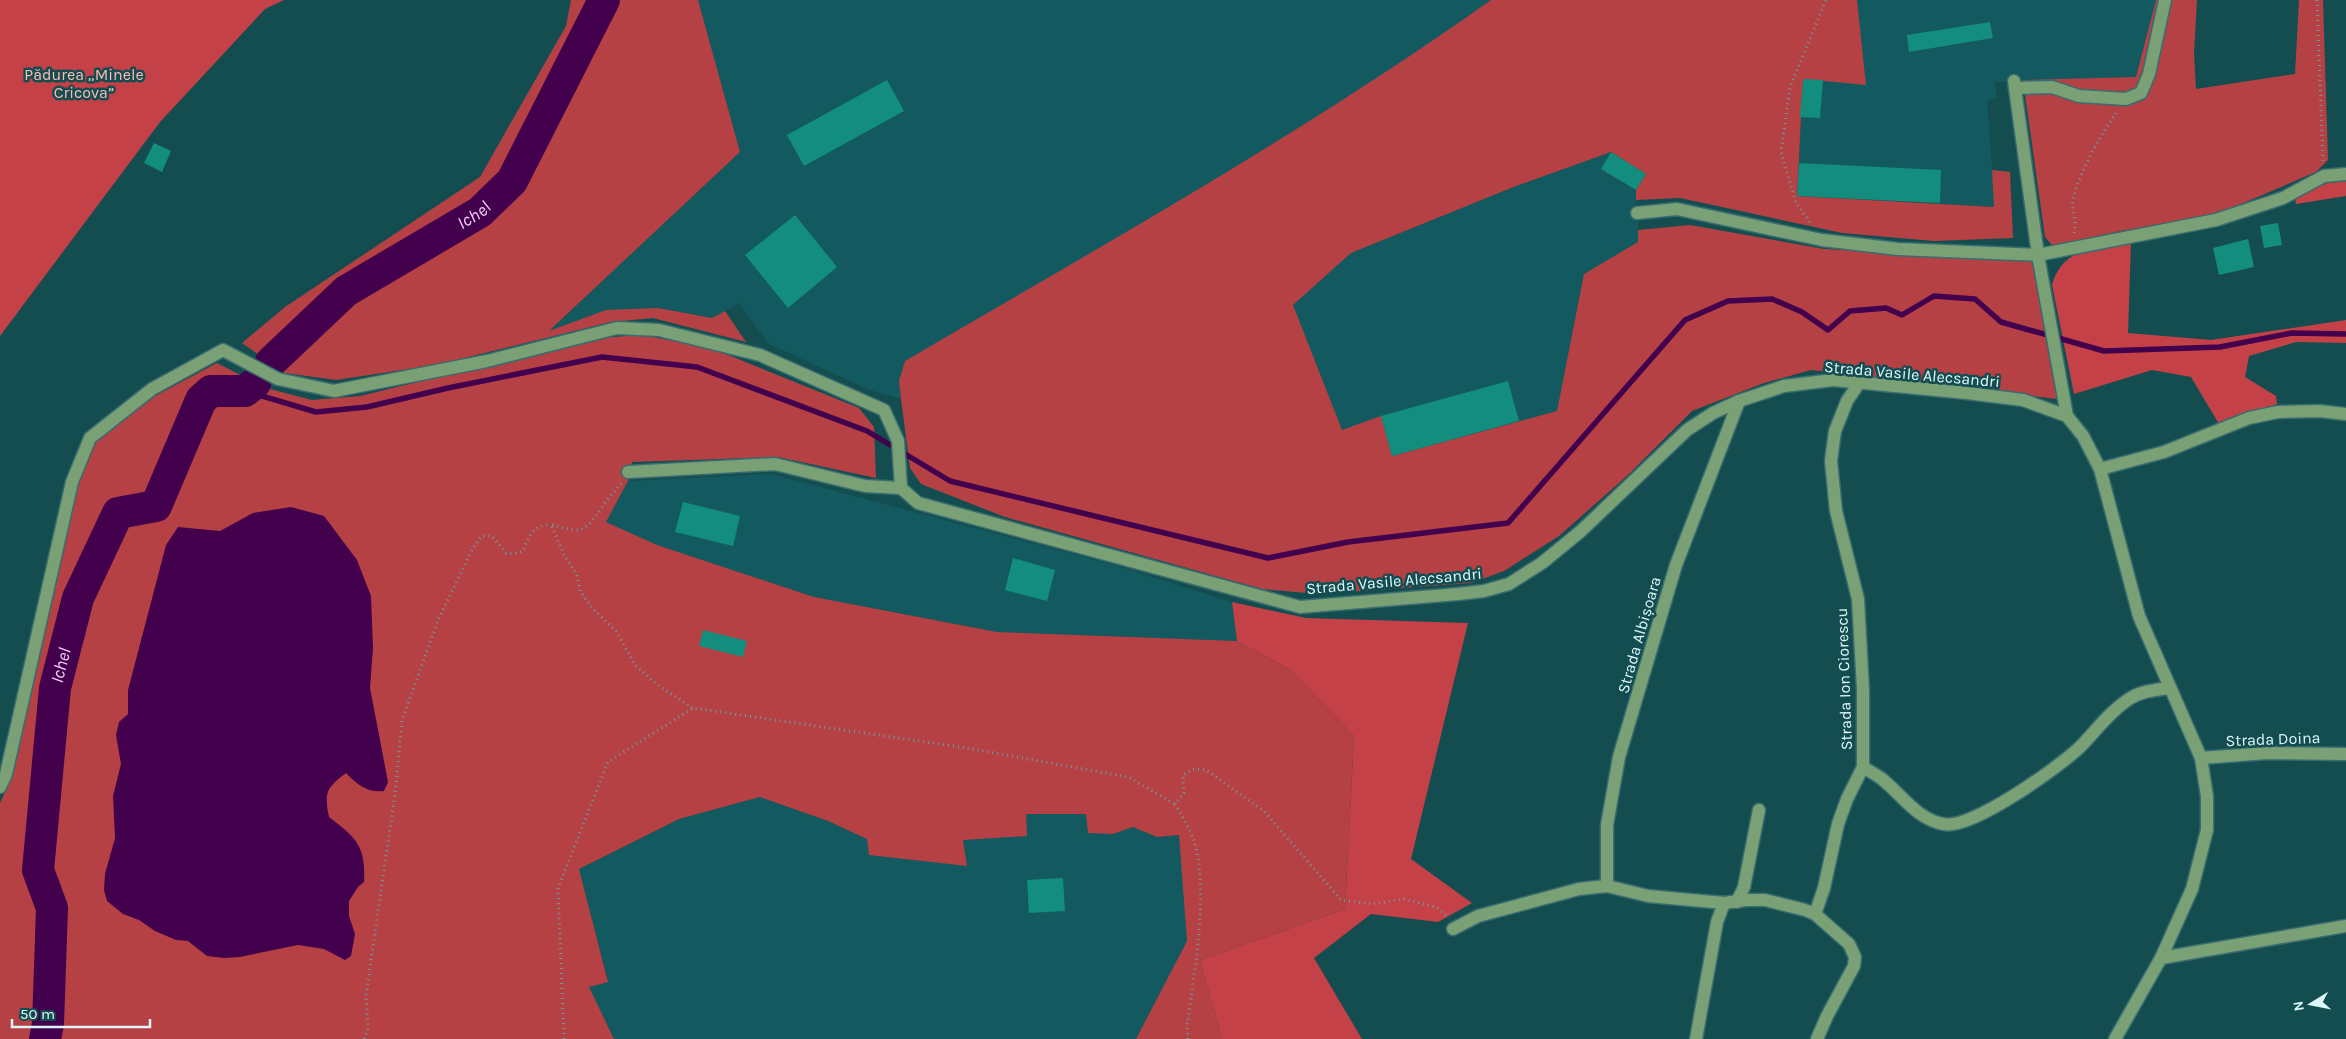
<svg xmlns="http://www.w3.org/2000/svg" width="2346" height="1039" viewBox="0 0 2346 1039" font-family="Karla,sans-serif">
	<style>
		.built { fill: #125a5f }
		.green { fill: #b64145 }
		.forest { fill: #c54148 }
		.water { fill: #43004d }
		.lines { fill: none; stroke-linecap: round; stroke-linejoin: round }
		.stream { stroke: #43004d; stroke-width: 5.5 }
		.river { stroke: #43004d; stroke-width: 32 }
		.building { fill: #128d7e }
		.minor-casing { stroke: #386c6f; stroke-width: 15 }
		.path { stroke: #6f9a9d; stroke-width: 3; stroke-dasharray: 1 4; stroke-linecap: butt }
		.minor { stroke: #7aa075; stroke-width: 12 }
		.labels { text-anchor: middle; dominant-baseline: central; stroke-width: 5; stroke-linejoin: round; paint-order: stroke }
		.park-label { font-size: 16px; fill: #febab7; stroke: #144d50 }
		.street-label { font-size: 16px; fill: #ddf8fa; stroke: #144d50 }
		.water-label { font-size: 18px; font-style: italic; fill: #f6cdfd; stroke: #144d50 }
	</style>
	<rect width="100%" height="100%" fill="#144d50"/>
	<!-- built -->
	<g class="built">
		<polygon points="698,0 1491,0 1425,47 1288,136 899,381 901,399 870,390 769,344 739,303 713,318 658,308 548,332 740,152"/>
		<polygon points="1857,0 2156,0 2137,77 1995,82 1997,98 1987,100 1995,207 1797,196 1803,79 1866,84"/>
		<polygon points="1611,152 1646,174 1636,190 1639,242 1584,274 1557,411 1392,456 1342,430 1292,305 1351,253 1516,186"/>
		<polygon points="771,474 1114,565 1232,602 1237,641 997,632 814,597 657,545 606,522 628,481"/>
		<polygon points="760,797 828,821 868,839 967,865 963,840 1026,836 1026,814 1086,814 1088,833 1113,834 1133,827 1157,837 1180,835 1187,941 1136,1039 614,1039 589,987 608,981 579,869 679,819"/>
	</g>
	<!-- green -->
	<g class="green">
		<polygon points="571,0 698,0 740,152 549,331 606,310 658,308 712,318 725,311 746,342 653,318 611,322 436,365 336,380 285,373 242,343 285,307 480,177 566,26"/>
		<path d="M 1491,0 L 1857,0 L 1866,85 L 1803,79 L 1797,196 L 1994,207 L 1992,170 L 2010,172 L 2013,238 L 1934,241 L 1842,233 L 1680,198 L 1636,200 L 1636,190 L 1646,174 L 1611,152 L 1516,186 L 1351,253 L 1293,305 L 1342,430 L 1381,416 L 1392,456 L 1557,411 L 1584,274 L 1638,242 L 1638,230 L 1690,225 L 1824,249 L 2032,259 L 2057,399 L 1811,370 L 1764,383 L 1692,411 L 1628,475 L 1559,536 L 1504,571 L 1471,583 L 1318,594 L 1262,589 L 1005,517 L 921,484 L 910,468 L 901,399 L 899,381 L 905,361 C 1103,245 1304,133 1491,0 Z"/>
		<polygon points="2156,0 2197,0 2194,53 2196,89 2295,74 2299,0 2323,0 2328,160 2316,172 2218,214 2121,231 2053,246 2045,237 2023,80 2136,77"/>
		<polygon points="642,335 711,348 859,408 874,427 876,478 778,457 632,462 628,481 606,522 657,545 814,597 997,632 1237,641 1289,669 1354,736 1345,909 1200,960 1222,1039 1136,1039 1187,941 1179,835 1157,837 1133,827 1113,834 1088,833 1086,814 1026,814 1027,836 963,840 967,866 869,855 867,839 828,821 760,797 679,819 579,869 608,982 589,987 614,1039 0,1039 0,803 12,777 77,484 95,441 155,396 217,363 266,388 312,400 360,396 599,338"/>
	</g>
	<!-- forest -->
	<g class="forest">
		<polygon points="0,0 284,0 265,9 160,122 0,336"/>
		<polygon points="2346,181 2346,196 2296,204 2295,198 2327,183"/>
		<path d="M 2131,241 L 2128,333 L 2211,340 L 2346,320 L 2346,343 L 2296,342 L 2249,356 L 2245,377 L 2276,396 L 2277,404 L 2219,424 L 2191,377 L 2152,370 L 2074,394 L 2052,285 C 2062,247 2098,247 2131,241 Z"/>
		<polygon points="1232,602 1306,618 1468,623 1411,859 1472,903 1438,922 1371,914 1314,958 1362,1039 1222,1039 1200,960 1345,909 1354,736 1289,669 1237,641"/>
	</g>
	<!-- water -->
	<path class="water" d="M 291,507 L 324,516 L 357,560 L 371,596 L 373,648 L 370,688 L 388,782 L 384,791 C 367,793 358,785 346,773 C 326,788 324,793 329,817 C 356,838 366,845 364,882 L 358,887 L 349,901 L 349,916 L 355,934 L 351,956 L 345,960 L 324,949 L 298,945 L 240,957 L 224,958 L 207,956 L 188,941 L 176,940 L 155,931 L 139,920 L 123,914 L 107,901 L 104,890 L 105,874 L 115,838 L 113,796 L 121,764 L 116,735 L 119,722 L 128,714 L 128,690 L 166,545 L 178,527 L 220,531 L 253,513 Z"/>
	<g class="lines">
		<!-- stream -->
		<polyline class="stream" points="245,391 316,412 367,407 448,388 602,357 697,367 867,431 950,481 1268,558 1348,542 1508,523 1685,320 1728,301 1772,299 1802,312 1828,330 1850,311 1886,308 1902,315 1934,296 1975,299 2001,322 2104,351 2220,347 2292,333 2346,334"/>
		<!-- river -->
		<g class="river">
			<path id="s1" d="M 271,362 L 346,291 L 480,212 L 512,181 L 604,0"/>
			<path id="s2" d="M 45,1039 L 48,1024 L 52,908 L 38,870 L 55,688 L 78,598 L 118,513 L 156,506 L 201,400 L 211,391 L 245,391 L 255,383"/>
		</g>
	</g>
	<!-- building -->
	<g class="building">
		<polygon points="1990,22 1993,38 1909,52 1907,35"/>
		<polygon points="1803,79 1823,80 1820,118 1800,117"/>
		<polygon points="887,80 904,111 804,166 787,135"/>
		<polygon points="154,143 171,151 162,172 144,163"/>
		<polygon points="1611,152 1646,174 1636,190 1601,169"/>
		<polygon points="1799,163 1941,170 1940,203 1797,196"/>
		<polygon points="795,215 837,267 788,308 745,255"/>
		<polygon points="2278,223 2282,245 2264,248 2260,226"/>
		<polygon points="2248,239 2254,267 2219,275 2213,248"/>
		<polygon points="1508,381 1519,421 1392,456 1381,416"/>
		<polygon points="683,502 740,516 733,546 675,532"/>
		<polygon points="1013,558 1055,570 1047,601 1005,590"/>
		<polygon points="703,630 747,641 743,657 699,646"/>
		<polygon points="1063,878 1065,911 1029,913 1027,880"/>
	</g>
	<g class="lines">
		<!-- minor casing -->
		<g class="minor-casing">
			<g id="minor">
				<polyline points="2014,81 2038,255 2067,416 2083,436 2100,469 2139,616 2201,758 2207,796 2207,830 2192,889 2161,958 2115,1039"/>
				<polyline points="2015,88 2052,87 2079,96 2126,99 2141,93 2149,74 2165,0"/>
				<polyline points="1637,213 1677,209 1822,240 1898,249 2038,255 2216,220 2283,198 2324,176 2346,174"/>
				<polyline points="2100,469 2164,452 2249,418 2278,412 2319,411 2346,414"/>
				<polyline points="628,472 775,464 865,486 901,488"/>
				<polyline points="2201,758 2267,753 2346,754"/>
				<path d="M 1863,767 C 1869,771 1877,775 1882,779 C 1902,795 1917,819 1943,824 C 1970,831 2059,767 2080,747 C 2096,731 2109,712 2129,699 C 2141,691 2155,690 2169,688"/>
				<polyline points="0,787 6,774 72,482 90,438 152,389 223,350 278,379 334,391 487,361 617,328 659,330 760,355 884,410 898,441 901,488 918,503 1300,607 1458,594 1484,591 1509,584 1542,563 1581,531 1687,430 1713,413 1739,401 1784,386 1833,380 1967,393 2023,400 2067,416"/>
				<polyline points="1607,886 1607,825 1619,757 1676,565 1739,401"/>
				<polyline points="1737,902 1744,887 1759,810"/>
				<polyline points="1815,914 1824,888 1838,824 1847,799 1863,767 1863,690 1858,599 1836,511 1831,461 1835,431 1847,401 1859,383"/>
				<polyline points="1453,929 1478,916 1579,889 1607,886 1648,896 1724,903 1746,900 1765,900 1805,910 1815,914 1849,944 1855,957 1854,966 1827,1016 1817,1039"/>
				<polyline points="2161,958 2346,926"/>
				<polyline points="1696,1039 1717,922 1724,903"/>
			</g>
		</g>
		<!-- path -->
		<g class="path">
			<polyline points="2317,0 2323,162"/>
			<polyline points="1810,222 1796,203 1781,152 1790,87 1826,0"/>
			<path d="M 2074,233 C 2078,221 2071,210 2073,199 C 2081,169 2099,138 2116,113"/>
			<path d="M 621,483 C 615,492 607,499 602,507 C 585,533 580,534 551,524 L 564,555 L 577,575 L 580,591 L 592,608 L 616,631 L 635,665 L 659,686 L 693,708"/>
			<path d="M 364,1039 L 368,1028 L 366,995 L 395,794 L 402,720 L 439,618 L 473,548 L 482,536 L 492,536 L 506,553 L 514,554 L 523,551 C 529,535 533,526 551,524"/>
			<polyline points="564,1039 558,888 608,762 693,708 967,748 1128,777 1175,804"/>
			<path d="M 1188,1039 L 1187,1026 C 1194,974 1210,887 1193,838 C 1189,827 1181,815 1175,804 L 1184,793 L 1183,775 L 1193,769 L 1206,770 L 1264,811 L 1341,900 L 1371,904 L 1404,899 L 1436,907 L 1447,916"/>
		</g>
		<!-- minor -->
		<use href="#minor" class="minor"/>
	</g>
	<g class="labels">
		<!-- park labels -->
		<g class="park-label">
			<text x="84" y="74">Pădurea „Minele<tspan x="84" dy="18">Cricova”</tspan></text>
		</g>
		<!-- street labels -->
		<g class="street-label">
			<text transform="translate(1912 374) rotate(5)">Strada Vasile Alecsandri</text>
			<text transform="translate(1394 581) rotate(-5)">Strada Vasile Alecsandri</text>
			<text transform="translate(1639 635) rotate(-74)">Strada Albișoara</text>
			<text transform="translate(1844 679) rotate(-92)">Strada Ion Ciorescu</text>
			<text transform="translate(2273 739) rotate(-2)">Strada Doina</text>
		</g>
		<!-- water labels -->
		<g class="water-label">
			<text stroke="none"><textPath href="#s1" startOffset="252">Ichel</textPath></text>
			<text stroke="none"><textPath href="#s2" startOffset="378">Ichel</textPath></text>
		</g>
	</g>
	<!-- north arrow -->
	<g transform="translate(2311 1004) rotate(260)" stroke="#144d50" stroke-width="4" paint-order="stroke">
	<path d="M0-4L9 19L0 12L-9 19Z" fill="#ddf8fa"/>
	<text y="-8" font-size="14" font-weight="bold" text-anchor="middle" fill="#ddf8fa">N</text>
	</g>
	<!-- scale -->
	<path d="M12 1019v8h138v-8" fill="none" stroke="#ddf8fa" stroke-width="2.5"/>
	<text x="20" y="1019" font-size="15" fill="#ddf8fa" stroke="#144d50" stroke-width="4" paint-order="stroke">50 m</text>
</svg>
